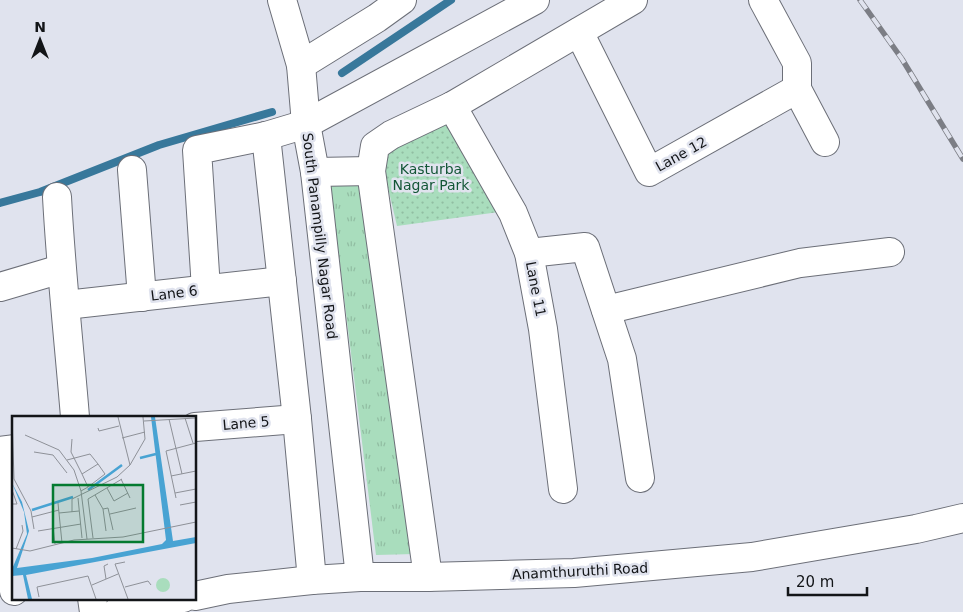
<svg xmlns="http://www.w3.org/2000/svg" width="963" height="612" viewBox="0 0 963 612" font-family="'DejaVu Sans',sans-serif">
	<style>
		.grass { fill: url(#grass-tufts) }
		.park { fill: url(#park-dots) }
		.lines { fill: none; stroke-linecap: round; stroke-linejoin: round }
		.stream { stroke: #38789b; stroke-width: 8 }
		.minor-casing { stroke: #6c6f78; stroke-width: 30 }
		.minor { stroke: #fff; stroke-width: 28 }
		.rail-casing { stroke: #7c7e85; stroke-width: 5.5 }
		.rail { stroke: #e0e3ee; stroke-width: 4; stroke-dasharray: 11; stroke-linecap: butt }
		.labels { text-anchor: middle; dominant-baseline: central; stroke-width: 5; stroke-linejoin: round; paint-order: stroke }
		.street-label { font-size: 14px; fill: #131518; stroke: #e0e3ee }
		.park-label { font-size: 14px; fill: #135636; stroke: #e0e3ee }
		.inset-river { fill: none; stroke: #48a3d3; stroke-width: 2.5 }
		.inset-road { fill: none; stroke: #8e9198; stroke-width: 1 }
		.view { fill: #047a30; fill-opacity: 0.15; stroke: #047a30; stroke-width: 2.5 }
		.inset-edge { fill: none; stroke: #131518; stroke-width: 2.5 }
	</style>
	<defs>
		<pattern id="grass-tufts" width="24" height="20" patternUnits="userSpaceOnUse" patternTransform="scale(1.25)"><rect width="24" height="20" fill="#a9ddbd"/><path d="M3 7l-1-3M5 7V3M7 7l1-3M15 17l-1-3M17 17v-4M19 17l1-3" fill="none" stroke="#91bda2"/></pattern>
		<pattern id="park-dots" width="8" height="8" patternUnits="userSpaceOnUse" patternTransform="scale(1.25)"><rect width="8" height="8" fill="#a9ddbd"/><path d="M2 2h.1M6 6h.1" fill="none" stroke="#91bda2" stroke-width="1.8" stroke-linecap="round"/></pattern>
	</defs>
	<rect width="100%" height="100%" fill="#e0e3ee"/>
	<!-- grass -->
	<polygon class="grass" points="363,182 415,554 376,555 330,184"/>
	<!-- park -->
	<polygon class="park" points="448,116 499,212 397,226 382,162 390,147"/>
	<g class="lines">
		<!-- stream -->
		<g class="stream">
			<polyline points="342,73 451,0"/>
			<polyline points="0,203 40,192 159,145 272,112"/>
		</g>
		<!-- minor casing -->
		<g class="minor-casing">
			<g id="minor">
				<polyline points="282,0 301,65 306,124 315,172 360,577"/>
				<polyline points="763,0 797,63 797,89 825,142"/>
				<polyline points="579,32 649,172 797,89"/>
				<polyline points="301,65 377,18 402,0"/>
				<polyline points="452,106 513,213 529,253 543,329 563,489"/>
				<polyline points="266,136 297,419 312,580"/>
				<polyline points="132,170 142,297"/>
				<polyline points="315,172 371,171"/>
				<path d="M 57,197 C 61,271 69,344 75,417"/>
				<polyline points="529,253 585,247 622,359 640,478"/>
				<polyline points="0,287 61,269"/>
				<polyline points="206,289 197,150 266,136 306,124 535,0"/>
				<polyline points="66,305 282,281"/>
				<polyline points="606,310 800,263 890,252"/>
				<polyline points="195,427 297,419"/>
				<polyline points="0,451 14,449"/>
				<polyline points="0,470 14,591"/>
				<polyline points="428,577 371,171 375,146 391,135 452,106 633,0"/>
				<polyline points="195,596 228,589 312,580 360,577 428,577 574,573 752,557 916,529 963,518"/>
				<polyline points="92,598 94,612"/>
				<polyline points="117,612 183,598"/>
			</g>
		</g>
		<!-- minor -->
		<use href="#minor" class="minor"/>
		<!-- rail casing -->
		<g class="rail-casing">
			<polyline id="rail" points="860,0 902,59 963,159"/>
		</g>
		<!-- rail -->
		<use href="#rail" class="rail"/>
	</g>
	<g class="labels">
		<!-- street labels -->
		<g class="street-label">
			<text transform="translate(681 154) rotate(-29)">Lane 12</text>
			<text transform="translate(320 236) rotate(83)">South Panampilly Nagar Road</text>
			<text transform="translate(536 289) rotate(79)">Lane 11</text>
			<text transform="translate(174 293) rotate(-7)">Lane 6</text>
			<text transform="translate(246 423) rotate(-5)">Lane 5</text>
			<text transform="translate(580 571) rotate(-3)">Anamthuruthi Road</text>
		</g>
		<!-- park labels -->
		<g class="park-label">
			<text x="431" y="169">Kasturba<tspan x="431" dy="16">Nagar Park</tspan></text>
		</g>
	</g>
	<!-- overview -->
	<g transform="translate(12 416)">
		<rect width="184" height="184" fill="#e0e3ee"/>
		<path d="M144 169a7 7 0 1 1 14 0a7 7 0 1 1-14 0Z" fill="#a9ddbd"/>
		<path d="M 139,1 L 143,1 L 161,125 L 184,121 L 184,127 L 14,159 L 20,183 L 16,183 L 11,159 L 0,160 L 0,153 L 15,118 L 12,96 L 0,67 L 10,86 L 17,115 L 5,152 L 80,142 L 150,128 L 154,124 Z" fill="#48a3d3"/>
		<path class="inset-river" d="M 128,42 L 144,38M 76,74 L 110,49M 20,94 L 61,81"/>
		<path class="inset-road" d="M 0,1 L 2,63 L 19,95 L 22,113M 106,1 L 118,49M 173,2 L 181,27M 157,3 L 170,58M 132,5 L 184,2M 86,12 L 87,15 L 107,10M 13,19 L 47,34 L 62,54 L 69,75 L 75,123M 110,22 L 133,16M 60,23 L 59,36 L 70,58M 22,36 L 41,39 L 55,57M 55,44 L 78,38 L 86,48M 159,60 L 184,55M 109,63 L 118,82M 95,72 L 102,85 L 116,77M 0,74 L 5,88 L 0,88M 69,75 L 76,71 L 93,58 L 86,48 L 70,58 L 76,71M 163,77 L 184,73M 83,79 L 91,93 L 94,115M 66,82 L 70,122M 164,82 L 154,35 L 184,27M 46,87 L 50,127M 168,89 L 184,86M 91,93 L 96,92 L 101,114M 60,96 L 60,83 L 105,61 L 118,49 L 133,23 L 131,1M 47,97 L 67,95M 98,98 L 124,92M 20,101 L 47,94M 41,111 L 43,128M 26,115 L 69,108M 81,122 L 76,83 L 110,63M 0,132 L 18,135 L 62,124 L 111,121 L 184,106M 4,133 L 11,115 L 10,109M 113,146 L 103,148 L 116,183M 94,163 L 92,150 L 96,148M 80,169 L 106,158M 113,171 L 136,165 L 139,169M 27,181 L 25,171 L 76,160 L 84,183"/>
		<path class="view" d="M 41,69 L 131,69 L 131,126 L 41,126 Z"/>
		<rect width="184" height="184" class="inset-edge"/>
	</g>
	<!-- north arrow -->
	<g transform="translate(40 40)" stroke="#e0e3ee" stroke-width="4" paint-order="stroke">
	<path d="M0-4L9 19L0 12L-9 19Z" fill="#131518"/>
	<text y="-8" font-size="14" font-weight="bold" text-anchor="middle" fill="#131518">N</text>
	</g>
	<!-- scale -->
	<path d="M788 587v8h79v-8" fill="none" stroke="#131518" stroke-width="2.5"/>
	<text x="796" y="587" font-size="15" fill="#131518" stroke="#e0e3ee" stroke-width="4" paint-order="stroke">20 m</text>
</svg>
